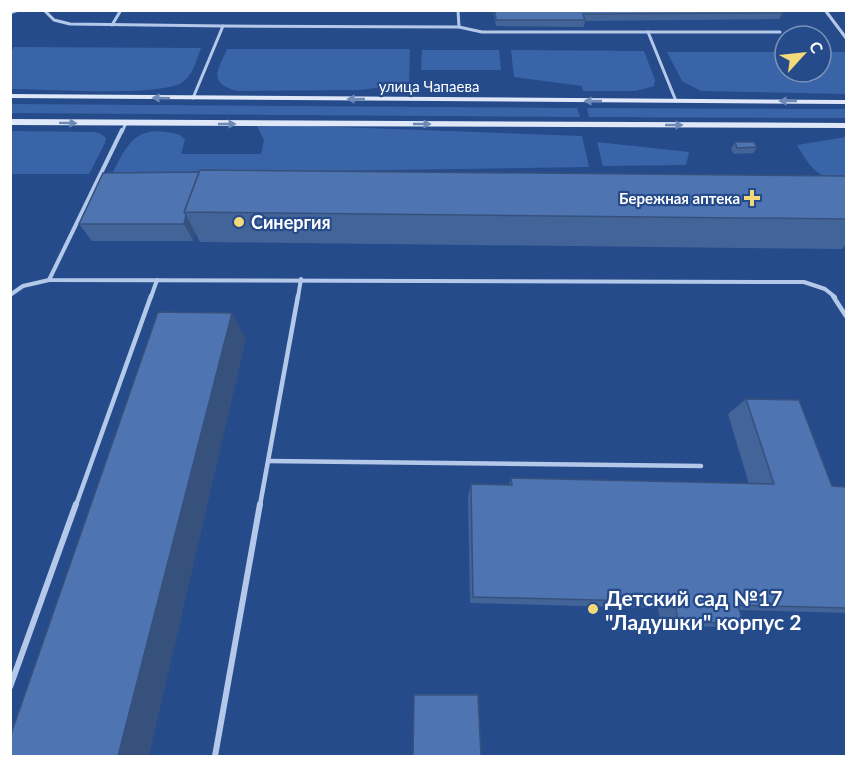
<svg xmlns="http://www.w3.org/2000/svg" width="857" height="767" viewBox="0 0 857 767" font-family="Lato,sans-serif">
	<style>
		.green { fill: #3a64a8 }
		.lines { fill: none; stroke-linecap: round; stroke-linejoin: round }
		.service-far3 { stroke: #b4c9ea; stroke-width: 3 }
		.service-far2 { stroke: #b4c9ea; stroke-width: 4 }
		.service-far1 { stroke: #b4c9ea; stroke-width: 4.5 }
		.service { stroke: #b4c9ea; stroke-width: 6 }
		.secondary { fill: #dfe8f8; fill-rule: evenodd }
		.wall { fill: #436499 }
		.shaded-wall { fill: #37517d }
		.building { fill: #4e74b2; stroke: #37517d; stroke-width: 1.5 }
		.oneway { fill: #708ab7 }
		.poi-dot { fill: #f3d979; stroke: #264b8b; stroke-width: 2 }
		.labels { text-anchor: middle; dominant-baseline: central; stroke-width: 4.5; stroke-linejoin: round; paint-order: stroke }
		.far-street-label { font-size: 15px; fill: #fff; stroke: #264b8b }
		.far-poi-label { font-size: 15px; font-weight: bold; fill: #fff; stroke: #264b8b; text-anchor: end }
		.poi-label { font-size: 18px; font-weight: bold; fill: #fff; stroke: #264b8b; text-anchor: start }
		.near-poi-label { font-size: 21px; font-weight: bold; fill: #fff; stroke: #264b8b; text-anchor: start }
	</style>
	<rect width="100%" height="100%" fill="#264b8b"/>
	<!-- green -->
	<g class="green">
		<path d="M 14,47 L 201,48 C 196,61 193,76 181,83 C 157,97 43,89 11,89 L 11,52 Z"/>
		<path d="M 227,49 L 410,49 L 409,84 L 359,90 L 237,91 C 207,82 218,71 227,49 Z"/>
		<polygon points="422,50 499,50 501,70 421,70"/>
		<polygon points="511,50 644,51 655,80 654,86 636,91 583,91 582,86 514,77"/>
		<polygon points="667,52 785,52 785,72 821,72 821,52 846,52 846,94 701,91 682,81"/>
		<polygon points="11,104 577,108 580,117 11,113"/>
		<polygon points="587,108 846,109 846,118 589,117"/>
		<path d="M 256,124 L 582,136 L 589,167 L 112,174 C 129,141 137,123 180,135 L 185,140 L 181,154 L 261,154 L 264,140 Z"/>
		<polygon points="11,131 95,132 101,134 106,138 105,143 89,174 11,174"/>
		<path d="M 846,137 L 846,181 C 818,180 810,167 797,145 Z"/>
		<polygon points="597,142 689,152 686,165 603,166"/>
	</g>
	<g class="lines">
		<!-- service-far3 -->
		<g class="service-far3">
			<polyline points="44,10 54,20 70,24 223,26 193,98"/>
			<polyline points="458,10 459,27"/>
			<polyline points="825,10 846,38"/>
			<polyline points="10,13 18,10"/>
			<polyline points="112,25 121,10"/>
			<polyline points="223,26 459,27 482,32 780,32"/>
			<polyline points="648,32 676,101"/>
			<polyline points="122,132 126,123"/>
		</g>
		<!-- service-far2 -->
		<g class="service-far2">
			<polyline points="122,130 49,280 804,282 825,289 835,297"/>
			<polyline points="10,295 23,286 49,280"/>
			<polyline points="151,297 157,280"/>
			<polyline points="298,297 301,279"/>
		</g>
		<!-- service-far1 -->
		<g class="service-far1">
			<polyline points="833,296 846,316"/>
			<polyline points="268,461 701,466"/>
			<polyline points="76,505 151,296"/>
			<polyline points="260,505 298,296"/>
		</g>
		<!-- service -->
		<g class="service">
			<polyline points="10,687 76,504"/>
			<polyline points="215,756 260,504"/>
		</g>
		<!-- secondary -->
		<g class="secondary">
			<polygon points="10,94 846,100 846,104 10,98"/>
			<polygon points="10,119 846,123 846,128 10,125"/>
		</g>
	</g>
	<!-- wall -->
	<g class="wall">
		<polygon points="493,10 781,10 783,13 779,19 585,21 584,27 496,26"/>
		<polygon points="735,142 757,147 753,153 734,154 731,149"/>
		<polygon points="103,173 846,178 846,244 842,249 200,242 195,232 193,241 92,241 79,224"/>
		<polygon points="746,399 832,486 846,487 846,613 740,610 743,623 721,627 661,626 658,608 470,603 468,496 471,484 509,485 511,478 749,484 728,414"/>
		<polygon points="415,694 476,694 478,695 414,695"/>
	</g>
	<!-- shaded-wall -->
	<g class="shaded-wall">
		<polygon points="186,215 195,232 193,241 184,224"/>
		<polygon points="232,313 246,339 149,756 118,756"/>
	</g>
	<!-- building -->
	<g class="building">
		<polygon points="495,10 781,10 783,13 583,14 585,20 496,20"/>
		<polygon points="735,142 754,142 757,147 737,148"/>
		<polygon points="200,170 845,176 846,178 846,219 184,212"/>
		<polygon points="199,172 184,212 186,215 184,224 79,224 103,173"/>
		<polygon points="158,312 232,313 118,756 10,756 10,737"/>
		<polygon points="746,399 799,400 832,486 846,487 846,608 738,605 743,623 678,622 675,602 473,597 471,484 512,485 511,478 774,484"/>
		<polygon points="414,695 478,695 481,756 413,756"/>
	</g>
	<!-- one-way arrows -->
	<defs><path id="oneway-solid" d="M-6-.8H1V-3.2L6.5 0L1 3.2V.8H-6Z" transform="scale(1.5)"/></defs>
	<g class="oneway">
		<use href="#oneway-solid" transform="translate(161 98) rotate(-179)"/>
		<use href="#oneway-solid" transform="translate(356 99) rotate(-180)"/>
		<use href="#oneway-solid" transform="translate(593 101) rotate(-180)"/>
		<use href="#oneway-solid" transform="translate(788 101) rotate(-180)"/>
		<use href="#oneway-solid" transform="translate(68 123) rotate(1)"/>
		<use href="#oneway-solid" transform="translate(227 124)"/>
		<use href="#oneway-solid" transform="translate(422 124)"/>
		<use href="#oneway-solid" transform="translate(674 125)"/>
	</g>
	<!-- markers -->
	<g class="poi-dot">
		<path d="M749 189h6v6h6v6h-6v6h-6v-6h-6v-6h6z"/>
		<circle cx="239" cy="222" r="6"/>
		<circle cx="593" cy="609" r="6"/>
	</g>
	<g class="labels">
		<!-- far-street labels -->
		<g class="far-street-label">
			<text x="429" y="86">улица Чапаева</text>
		</g>
		<!-- far-poi labels -->
		<g class="far-poi-label">
			<text x="740" y="198">Бережная аптека</text>
		</g>
		<!-- poi labels -->
		<g class="poi-label">
			<text x="251" y="222">Синергия</text>
		</g>
		<!-- near-poi labels -->
		<g class="near-poi-label">
			<text x="605" y="597">Детский сад №17<tspan x="605" dy="24">"Ладушки" корпус 2</tspan></text>
		</g>
	</g>
	<!-- border -->
	<rect width="857" height="767" fill="none" stroke="#ffffff" stroke-width="24"/>
	<!-- north arrow -->
	<g transform="translate(803 54) rotate(63)"><circle r="28" fill="#264b8b" stroke="#7d93b9" stroke-width="1.5"/>
	<path d="M0-4.5L10 22L0 15L-10 22Z" fill="#f3d979"/>
	<text y="-9" font-size="16" font-weight="bold" text-anchor="middle" fill="#ffffff">С</text>
	</g>
</svg>
